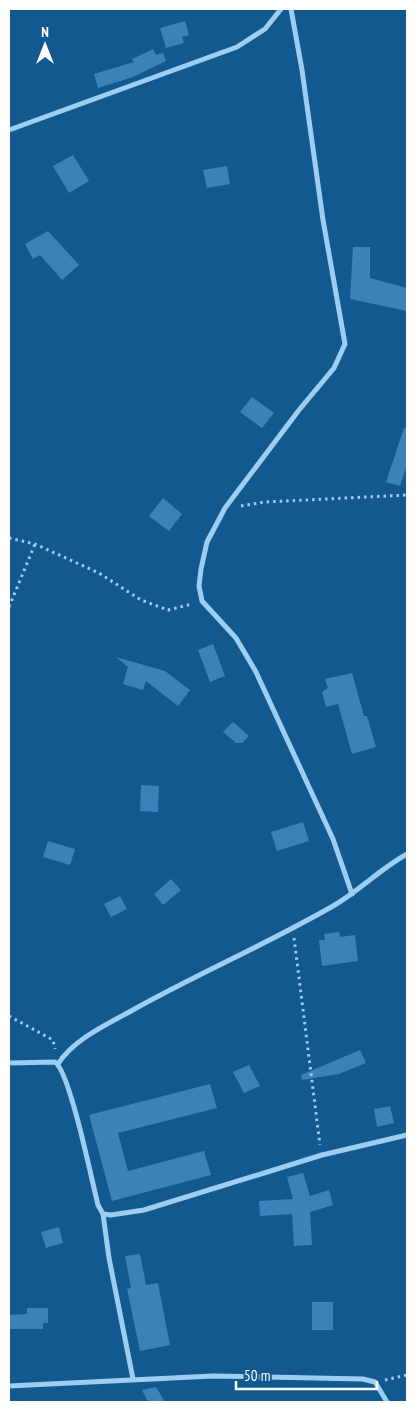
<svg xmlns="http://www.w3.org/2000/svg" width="416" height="1411" viewBox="0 0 416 1411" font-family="'PT Sans Narrow',sans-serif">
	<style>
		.building { fill: #3a83b9 }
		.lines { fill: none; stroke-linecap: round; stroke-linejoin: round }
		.path { stroke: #9dcef2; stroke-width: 3; stroke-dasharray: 2.5 4; stroke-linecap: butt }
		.street { stroke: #9dcef2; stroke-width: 5 }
	</style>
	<rect width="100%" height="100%" fill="#125990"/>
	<!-- building -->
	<g class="building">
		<polygon points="185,21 189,35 182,37 184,43 166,48 160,28"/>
		<polygon points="153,49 156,55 163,53 166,61 133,77 98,88 94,74 134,62 132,59"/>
		<polygon points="73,155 89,181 69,193 53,166"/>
		<polygon points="227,166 230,184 207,188 203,170"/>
		<polygon points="48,231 79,265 62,280 40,255 33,259 25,244"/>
		<polygon points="353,247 370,247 370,278 407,288 407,311 350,299"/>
		<polygon points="252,397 274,413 262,428 240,412"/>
		<polygon points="404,428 407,428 407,465 400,486 386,482"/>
		<polygon points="163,498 182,514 169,531 149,516"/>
		<polygon points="213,644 225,676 210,682 198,650"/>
		<polygon points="116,657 165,671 190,690 178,706 146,681 143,690 123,684 128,667"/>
		<polygon points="352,673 364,716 367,716 376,747 352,754 338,704 326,707 322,692 328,688 325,679"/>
		<polygon points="233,722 249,736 242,743 236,743 223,732"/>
		<polygon points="141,785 159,786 158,812 140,811"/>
		<polygon points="303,822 309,841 277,851 271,832"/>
		<polygon points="48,841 75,849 70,865 43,857"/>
		<polygon points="171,879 181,890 163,905 154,894"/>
		<polygon points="120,896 127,909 111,917 104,904"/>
		<polygon points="339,932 340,937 355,935 358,961 322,966 319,940 325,940 324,934"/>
		<polygon points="360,1050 366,1063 339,1074 302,1080 301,1075"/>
		<polygon points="249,1065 260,1086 244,1093 233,1072"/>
		<polygon points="210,1084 217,1108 118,1133 128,1171 204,1151 211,1175 112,1201 89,1115"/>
		<polygon points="390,1106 394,1123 377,1127 374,1109"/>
		<polygon points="303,1173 310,1196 329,1190 333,1205 310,1212 312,1245 294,1246 292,1214 260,1216 259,1201 293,1199 287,1177"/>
		<polygon points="59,1227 63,1243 46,1248 41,1232"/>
		<polygon points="140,1254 146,1285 158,1283 170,1345 140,1351 127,1289 131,1288 125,1256"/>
		<rect x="312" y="1302" width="21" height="28"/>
		<polygon points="27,1308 48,1308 48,1323 43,1323 43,1329 9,1329 9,1315 27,1314"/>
		<polygon points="156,1387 165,1402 148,1402 142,1390"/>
	</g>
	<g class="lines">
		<!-- path -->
		<g class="path">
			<polyline points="241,506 265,502 407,495"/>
			<polyline points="9,538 35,544 99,573 141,600 168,610 192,604"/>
			<polyline points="9,607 35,544"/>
			<polyline points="294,938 320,1145"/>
			<polyline points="9,1016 53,1040 55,1049"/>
			<polyline points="385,1380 407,1375"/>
		</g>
		<!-- street -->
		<g class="street">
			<polyline points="291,9 302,70 323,220 345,344 334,368 299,410 225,508 207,542 201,569 199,586 202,601 236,638 256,672 333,839 352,894"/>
			<polyline points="9,130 237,47 265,29 281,9"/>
			<path d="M 9,1063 L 55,1062 C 70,1072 92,1182 98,1205 L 103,1214 L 109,1258 L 133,1379"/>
			<path d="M 58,1064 C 74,1039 106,1025 131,1011 C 197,974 267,944 333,906 C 359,891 380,869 407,854"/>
			<polyline points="103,1214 111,1215 144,1210 322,1155 407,1135"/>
			<polyline points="9,1386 213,1376 363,1379 375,1382 387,1402"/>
		</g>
	</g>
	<!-- border -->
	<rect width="416" height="1411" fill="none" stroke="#ffffff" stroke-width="20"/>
	<!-- north arrow -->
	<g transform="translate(45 45)" stroke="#125990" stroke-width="4" paint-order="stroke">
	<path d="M0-4L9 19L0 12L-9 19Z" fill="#ffffff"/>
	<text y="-8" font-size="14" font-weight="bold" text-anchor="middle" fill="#ffffff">N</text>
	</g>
	<!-- scale -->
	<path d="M236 1381v8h141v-8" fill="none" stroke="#ffffff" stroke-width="2.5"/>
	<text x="244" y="1381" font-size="15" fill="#ffffff" stroke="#125990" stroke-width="4" paint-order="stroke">50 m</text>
</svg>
